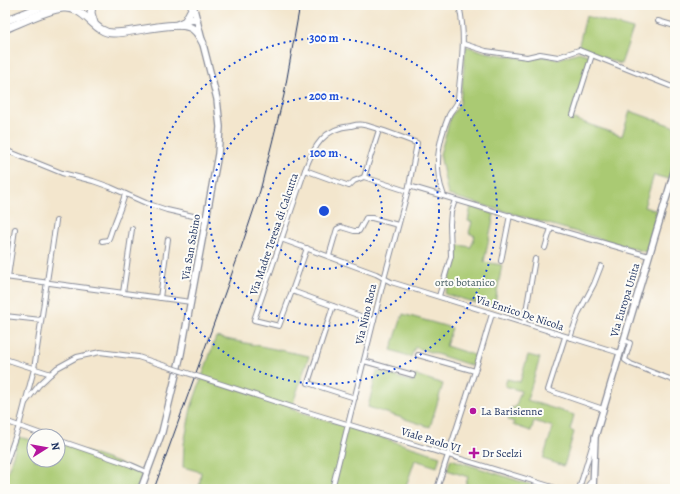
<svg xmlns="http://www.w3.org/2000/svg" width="680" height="494" viewBox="0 0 680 494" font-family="Alegreya,serif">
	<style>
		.green { fill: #aaca73; stroke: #627c68 }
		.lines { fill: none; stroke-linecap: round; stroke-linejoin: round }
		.street-casing { stroke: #878a96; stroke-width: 6 }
		.secondary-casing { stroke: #878a96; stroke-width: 8 }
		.highway-casing { stroke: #878a96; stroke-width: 9 }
		.street { stroke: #fff; stroke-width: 4 }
		.secondary { stroke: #fff; stroke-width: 5.5 }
		.highway { stroke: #fff; stroke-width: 7 }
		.rail { stroke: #1b2f5e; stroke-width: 1 }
		.street-bridge-casing { stroke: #878a96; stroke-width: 6; stroke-linecap: butt }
		.street-bridge { stroke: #fff; stroke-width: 4 }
		.ring { fill: none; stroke: #1d4ed8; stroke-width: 2; stroke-dasharray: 2 4 }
		.poi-dot { fill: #b5179e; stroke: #fdfcf7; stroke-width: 1.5 }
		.labels { text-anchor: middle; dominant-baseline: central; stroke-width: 4; stroke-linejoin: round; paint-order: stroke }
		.street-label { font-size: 11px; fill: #1b2f5e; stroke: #fdfcf7 }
		.park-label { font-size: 11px; fill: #465e64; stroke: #fdfcf7 }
		.poi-label { font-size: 11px; fill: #1b2f5e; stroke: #fdfcf7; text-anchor: start }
		.centre { fill: #1d4ed8; stroke: #fdfcf7; stroke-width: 2 }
		.ring-label { font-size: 12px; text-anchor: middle; font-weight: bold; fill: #1d4ed8; stroke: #fdfcf7; stroke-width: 4; stroke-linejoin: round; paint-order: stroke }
	</style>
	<rect width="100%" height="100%" fill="#fdfcf7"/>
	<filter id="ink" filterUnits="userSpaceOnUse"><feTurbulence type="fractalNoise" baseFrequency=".025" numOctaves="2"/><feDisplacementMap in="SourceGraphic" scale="8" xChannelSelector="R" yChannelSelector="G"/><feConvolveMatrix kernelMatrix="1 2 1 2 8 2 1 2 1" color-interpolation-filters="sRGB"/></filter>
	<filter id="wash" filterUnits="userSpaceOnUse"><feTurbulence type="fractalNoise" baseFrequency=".012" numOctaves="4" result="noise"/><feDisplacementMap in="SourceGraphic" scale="16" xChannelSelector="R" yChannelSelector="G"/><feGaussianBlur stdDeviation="0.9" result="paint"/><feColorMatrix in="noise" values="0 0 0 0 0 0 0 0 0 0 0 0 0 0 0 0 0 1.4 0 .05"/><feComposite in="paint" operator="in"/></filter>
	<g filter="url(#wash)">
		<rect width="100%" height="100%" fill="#f3e6cd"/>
		<!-- green -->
		<g class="green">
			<polygon points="586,16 633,29 621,64 578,48"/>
			<polygon points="466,46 485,52 527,59 540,56 558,59 579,52 590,56 571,118 622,136 630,111 675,127 675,155 668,179 654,175 644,207 658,211 646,252 448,195 440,154 451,116 460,104"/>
			<polygon points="471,206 494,214 484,262 502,265 494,308 445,294 452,271 455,268 459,245 471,247 475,236 469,233 472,222 468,221"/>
			<polygon points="403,314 452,328 446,346 477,356 473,366 415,347 411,357 391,350"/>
			<polygon points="216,337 309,356 291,409 440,456 437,467 415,460 405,489 199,489 201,472 183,467 184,444 191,408"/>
			<polygon points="528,355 540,358 527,400 574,415 570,430 574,432 564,466 543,459 553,427 534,421 531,431 513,425 514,422 508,420 512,407 515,408 521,391 505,386 507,379 520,382"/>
			<polygon points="377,371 413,382 416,375 443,384 430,427 368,407"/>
			<polygon points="19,437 34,441 34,460 58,460 58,442 135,469 143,473 137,489 5,489 5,480"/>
			<polygon points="451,459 544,489 464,489 468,477 447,470"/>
		</g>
	</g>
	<g filter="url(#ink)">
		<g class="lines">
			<!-- street casing -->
			<g class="street-casing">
				<g id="street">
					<polyline points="658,21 675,26"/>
					<polyline points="464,44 486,51 527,57 540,54 558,57 579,50 675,88"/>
					<polyline points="573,115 592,55"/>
					<polyline points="5,150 62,173 93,181 110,187 146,203 167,210 206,219"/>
					<polyline points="305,170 349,186 354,181 364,177 407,191"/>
					<polyline points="364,177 379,130"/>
					<polyline points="409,186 551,228 649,256"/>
					<path d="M 444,196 C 433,168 438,142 449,115 C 451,111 455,107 457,103 C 459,95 459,86 460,78 C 463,51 465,32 459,5"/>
					<polyline points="281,239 376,274 391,282 620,353"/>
					<path d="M 102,241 L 108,240 C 111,235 111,230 114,225 C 118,214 122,205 125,194"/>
					<polyline points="307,248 292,291 374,321"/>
					<polyline points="545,248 551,228"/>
					<polyline points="329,256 336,232 337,229 341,227 354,231 359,231 366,218 372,218 398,225"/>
					<polyline points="501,261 510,215"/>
					<polyline points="5,277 191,302"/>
					<polyline points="8,277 15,229"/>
					<path d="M 292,291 L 279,326 L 254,320 L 305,170 C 314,146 324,128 351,126 C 355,125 360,124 364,125 C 381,129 400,137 417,143 L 409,186 L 384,279 L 332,489"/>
					<polyline points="123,293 132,229"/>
					<polyline points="439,296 451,256 450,224 451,212 455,200"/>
					<polyline points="160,298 168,239"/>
					<polyline points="333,306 308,383 355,398"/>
					<polyline points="5,316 41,320"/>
					<polyline points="524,323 535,259"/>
					<polyline points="565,337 548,390 603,409"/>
					<polyline points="570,338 579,312 594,284 601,266"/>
					<polyline points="624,340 630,343 625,360 631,364 675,381"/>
					<polyline points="418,355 475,371"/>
					<polyline points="5,359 51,374"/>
					<polyline points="364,361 413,375"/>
					<polyline points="25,403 39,385 57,368 77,357 100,352 138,357"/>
					<polyline points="298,409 559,489"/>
					<polyline points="5,421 47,436"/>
					<polyline points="58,440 131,465 147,472"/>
					<polyline points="5,466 19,426 34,369 56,221"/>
					<polyline points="437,489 475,371 492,314"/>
					<polyline points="579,489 593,443"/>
					<polyline points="585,489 593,479"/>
				</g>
			</g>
			<!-- secondary casing -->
			<g class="secondary-casing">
				<g id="secondary">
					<polyline points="141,489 162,432 181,354 218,154 220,127 217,99 193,5"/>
					<polyline points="593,489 595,437 675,169"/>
				</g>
			</g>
			<!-- highway casing -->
			<g class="highway-casing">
				<g id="highway">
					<polyline points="92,5 91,13 94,23"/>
					<polyline points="186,20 193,7"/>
					<polyline points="5,21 46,5"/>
					<path d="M 177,25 C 184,22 189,18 197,20"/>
					<path d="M 5,29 C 20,23 48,9 63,8 C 86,6 93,33 113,33 C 133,33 172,21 189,27 C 196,29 200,37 203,43"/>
				</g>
			</g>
			<!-- street -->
			<use href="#street" class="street"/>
			<!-- secondary -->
			<use href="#secondary" class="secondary"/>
			<!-- highway -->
			<use href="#highway" class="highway"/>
			<!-- rail -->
			<polyline class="rail" points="154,489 240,251 260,191 284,95 300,5"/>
			<!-- street-bridge casing -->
			<g class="street-bridge-casing">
				<polyline id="street-bridge" points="138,357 298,409"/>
			</g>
			<!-- street-bridge -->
			<use href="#street-bridge" class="street-bridge"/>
		</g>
	</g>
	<!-- distance rings -->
	<g class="ring">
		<circle cx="324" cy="211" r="58"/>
		<circle cx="324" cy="211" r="115"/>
		<circle cx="324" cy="211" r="173"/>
	</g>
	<!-- markers -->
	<g class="poi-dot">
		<circle cx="473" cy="411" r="4"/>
		<path d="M472 447h4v4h4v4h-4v4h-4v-4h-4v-4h4z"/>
	</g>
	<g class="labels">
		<!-- street labels -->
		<g class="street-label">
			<text transform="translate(274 234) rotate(-71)">Via Madre Teresa di Calcutta</text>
			<text transform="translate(191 247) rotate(-80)">Via San Sabino</text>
			<text transform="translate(625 300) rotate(-73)">Via Europa Unita</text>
			<text transform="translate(520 313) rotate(18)">Via Enrico De Nicola</text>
			<text transform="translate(366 314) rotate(-77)">Via Nino Rota</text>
			<text transform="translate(431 440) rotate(17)">Viale Paolo VI</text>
		</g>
		<!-- park labels -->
		<g class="park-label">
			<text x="465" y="282">orto botanico</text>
		</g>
		<!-- poi labels -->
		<g class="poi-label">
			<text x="481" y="411">La Barisienne</text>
			<text x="482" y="453">Dr Scelzi</text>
		</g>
	</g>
	<circle cx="324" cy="211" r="6" class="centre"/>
	<g class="ring-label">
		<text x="324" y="42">300 m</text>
		<text x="324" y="100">200 m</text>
		<text x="324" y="157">100 m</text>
	</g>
	<!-- margin -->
	<rect width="680" height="494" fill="none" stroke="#fdfcf7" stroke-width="20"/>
	<!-- north arrow -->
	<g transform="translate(46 448) rotate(79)"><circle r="19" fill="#fdfcf7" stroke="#a3aaba"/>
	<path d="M0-3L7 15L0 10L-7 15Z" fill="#b5179e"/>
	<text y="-6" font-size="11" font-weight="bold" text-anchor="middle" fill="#1b2f5e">N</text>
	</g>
</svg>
